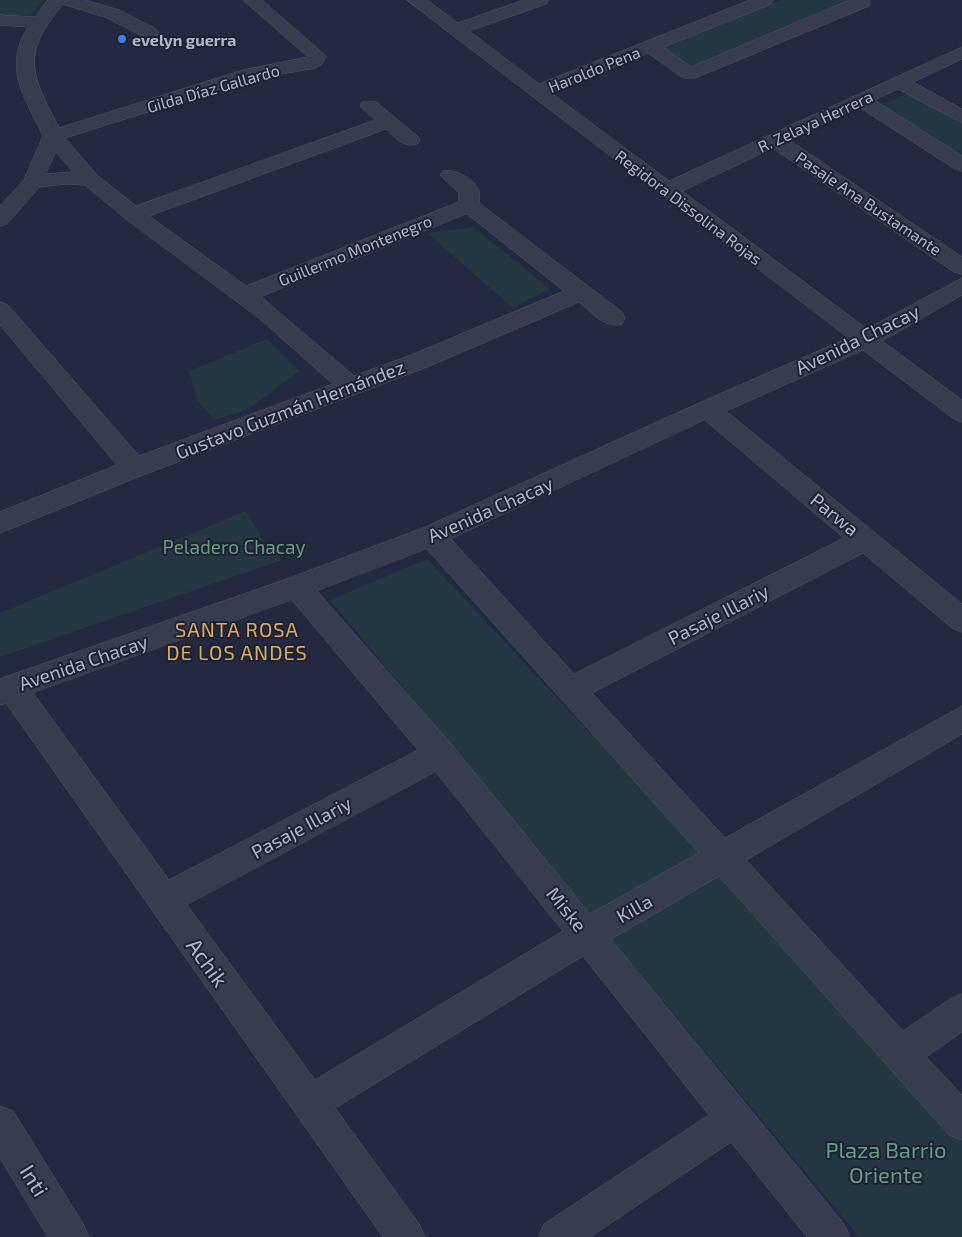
<svg xmlns="http://www.w3.org/2000/svg" width="962" height="1237" viewBox="0 0 962 1237" font-family="'Exo 2',sans-serif">
	<style>
		.green { fill: #253740 }
		.lines { fill: none; stroke-linecap: round; stroke-linejoin: round }
		.minor-casing { stroke: #52576a; stroke-width: 1 }
		.minor { fill: #373c4f; fill-rule: evenodd }
		.shop-dot { fill: #3f7fe0; stroke: #1c2134; stroke-width: 2 }
		.labels { text-anchor: middle; dominant-baseline: central; stroke-width: 4; stroke-linejoin: round; paint-order: stroke }
		.far-poi-label { font-size: 16px; font-weight: bold; fill: #b3b7ca; stroke: #1c2134; text-anchor: start }
		.far-street-label { font-size: 16px; fill: #b3b7ca; stroke: #1c2134 }
		.street-label { font-size: 19px; fill: #b3b7ca; stroke: #1c2134 }
		.park-label { font-size: 19px; fill: #689d7f; stroke: #1c2134 }
		.neighbourhood-label { font-size: 20px; letter-spacing: 1px; fill: #dbae5d; stroke: #1c2134 }
		.near-street-label { font-size: 22px; fill: #b3b7ca; stroke: #1c2134 }
		.near-park-label { font-size: 22px; fill: #689d7f; stroke: #1c2134 }
	</style>
	<rect width="100%" height="100%" fill="#232940"/>
	<!-- green -->
	<g class="green">
		<polygon points="0,0 44,0 30,16 0,15"/>
		<polygon points="781,0 850,0 692,70 660,48"/>
		<polygon points="908,93 962,124 962,156 881,106"/>
		<polygon points="473,227 550,289 513,308 427,233"/>
		<polygon points="267,339 299,371 249,409 214,420 197,400 189,371"/>
		<polygon points="246,511 265,543 282,560 0,657 0,613"/>
		<polygon points="427,559 697,847 962,1142 962,1237 859,1237 330,600"/>
	</g>
	<g class="lines">
		<!-- minor casing -->
		<g class="minor-casing">
			<g id="minor">
				<path d="M 48,0 L 85,0 L 119,10 L 156,29 L 159,33 L 156,37 L 144,37 L 107,18 L 63,4 C 20,56 31,73 59,128 L 243,70 L 308,57 L 243,0 L 262,0 L 326,56 L 322,64 L 316,68 L 252,79 L 65,138 L 97,175 L 136,206 L 375,120 L 360,106 L 362,102 L 376,102 L 417,136 L 420,140 L 417,144 C 403,148 396,138 386,129 L 149,216 L 246,286 L 459,202 L 459,193 L 440,175 L 443,171 C 454,168 475,179 479,191 C 480,194 479,199 479,203 L 622,312 L 625,318 L 622,324 C 605,329 591,312 579,302 L 427,367 L 143,475 L 0,533 L 0,512 L 117,465 L 0,325 L 0,302 L 8,305 L 139,456 L 333,384 L 259,318 L 126,219 L 85,185 L 64,184 L 39,187 L 7,224 L 0,226 L 0,206 L 24,180 L 43,136 C 25,97 2,69 28,27 L 0,25 L 0,15 L 35,17 ZM 56,152 L 73,172 L 46,174 ZM 467,214 L 564,291 L 411,355 L 354,376 L 261,297 Z"/>
				<path d="M 407,0 L 427,0 L 458,23 L 524,0 L 549,0 L 546,4 L 469,31 L 539,84 L 750,0 L 774,0 L 771,4 L 663,47 L 691,67 L 850,0 L 870,0 L 869,6 L 695,78 L 683,78 L 648,53 L 551,93 L 669,181 L 962,47 L 962,59 L 913,82 L 962,109 L 962,123 L 898,89 L 874,100 L 962,156 L 962,171 L 955,169 L 859,107 L 789,140 L 962,257 L 962,274 L 954,272 L 773,148 L 682,191 L 867,329 L 962,278 L 962,295 L 882,341 L 962,400 L 962,422 L 954,419 L 863,350 L 726,411 L 962,604 L 962,632 L 952,628 L 863,553 L 592,693 L 725,838 L 962,706 L 962,734 L 746,860 L 903,1031 L 950,999 L 962,994 L 962,1032 L 926,1057 L 962,1095 L 962,1140 L 949,1135 L 719,876 L 611,939 L 844,1224 L 850,1237 L 807,1237 L 731,1142 L 590,1237 L 538,1237 L 544,1224 L 709,1115 L 583,956 L 335,1108 L 419,1224 L 425,1237 L 383,1237 L 6,703 L 0,705 L 0,679 L 2,678 L 287,579 L 423,528 L 699,403 L 848,338 ZM 705,420 L 844,538 L 574,674 L 451,539 ZM 427,549 L 699,853 L 590,914 L 451,744 L 317,591 ZM 292,600 L 418,750 L 169,880 L 33,693 ZM 436,772 L 563,931 L 315,1080 L 187,905 Z"/>
				<polygon points="0,1106 13,1111 83,1224 89,1237 48,1237 0,1158"/>
			</g>
		</g>
		<!-- minor -->
		<use href="#minor" class="minor"/>
	</g>
	<!-- markers -->
	<circle class="shop-dot" cx="122" cy="39" r="5"/>
	<g class="labels">
		<!-- far-poi labels -->
		<g class="far-poi-label">
			<text x="132" y="39">evelyn guerra</text>
		</g>
		<!-- far-street labels -->
		<g class="far-street-label">
			<text transform="translate(594 69) rotate(-22)">Haroldo Pena</text>
			<text transform="translate(213 88) rotate(-16)">Gilda Díaz Gallardo</text>
			<text transform="translate(815 121) rotate(-25)">R. Zelaya Herrera</text>
			<text transform="translate(869 203) rotate(34)">Pasaje Ana Bustamante</text>
			<text transform="translate(689 207) rotate(37)">Regidora Dissolina Rojas</text>
			<text transform="translate(355 250) rotate(-22)">Guillermo Montenegro</text>
		</g>
		<!-- street labels -->
		<g class="street-label">
			<text transform="translate(857 339) rotate(-26)">Avenida Chacay</text>
			<text transform="translate(290 409) rotate(-21)">Gustavo Guzmán Hernández</text>
			<text transform="translate(490 509) rotate(-24)">Avenida Chacay</text>
			<text transform="translate(835 514) rotate(39)">Parwa</text>
			<text transform="translate(718 614) rotate(-27)">Pasaje Illariy</text>
			<text transform="translate(83 662) rotate(-19)">Avenida Chacay</text>
			<text transform="translate(301 827) rotate(-28)">Pasaje Illariy</text>
			<text transform="translate(634 908) rotate(-29)">Killa</text>
			<text transform="translate(567 909) rotate(51)">Miske</text>
		</g>
		<!-- park labels -->
		<g class="park-label">
			<text x="234" y="546">Peladero Chacay</text>
		</g>
		<!-- neighbourhood labels -->
		<g class="neighbourhood-label">
			<text x="237" y="629">SANTA ROSA<tspan x="237" dy="23">DE LOS ANDES</tspan></text>
		</g>
		<!-- near-street labels -->
		<g class="near-street-label">
			<text transform="translate(208 962) rotate(54)">Achik</text>
			<text transform="translate(35 1180) rotate(58)">Inti</text>
		</g>
		<!-- near-park labels -->
		<g class="near-park-label">
			<text x="886" y="1149">Plaza Barrio<tspan x="886" dy="25">Oriente</tspan></text>
		</g>
	</g>
</svg>
